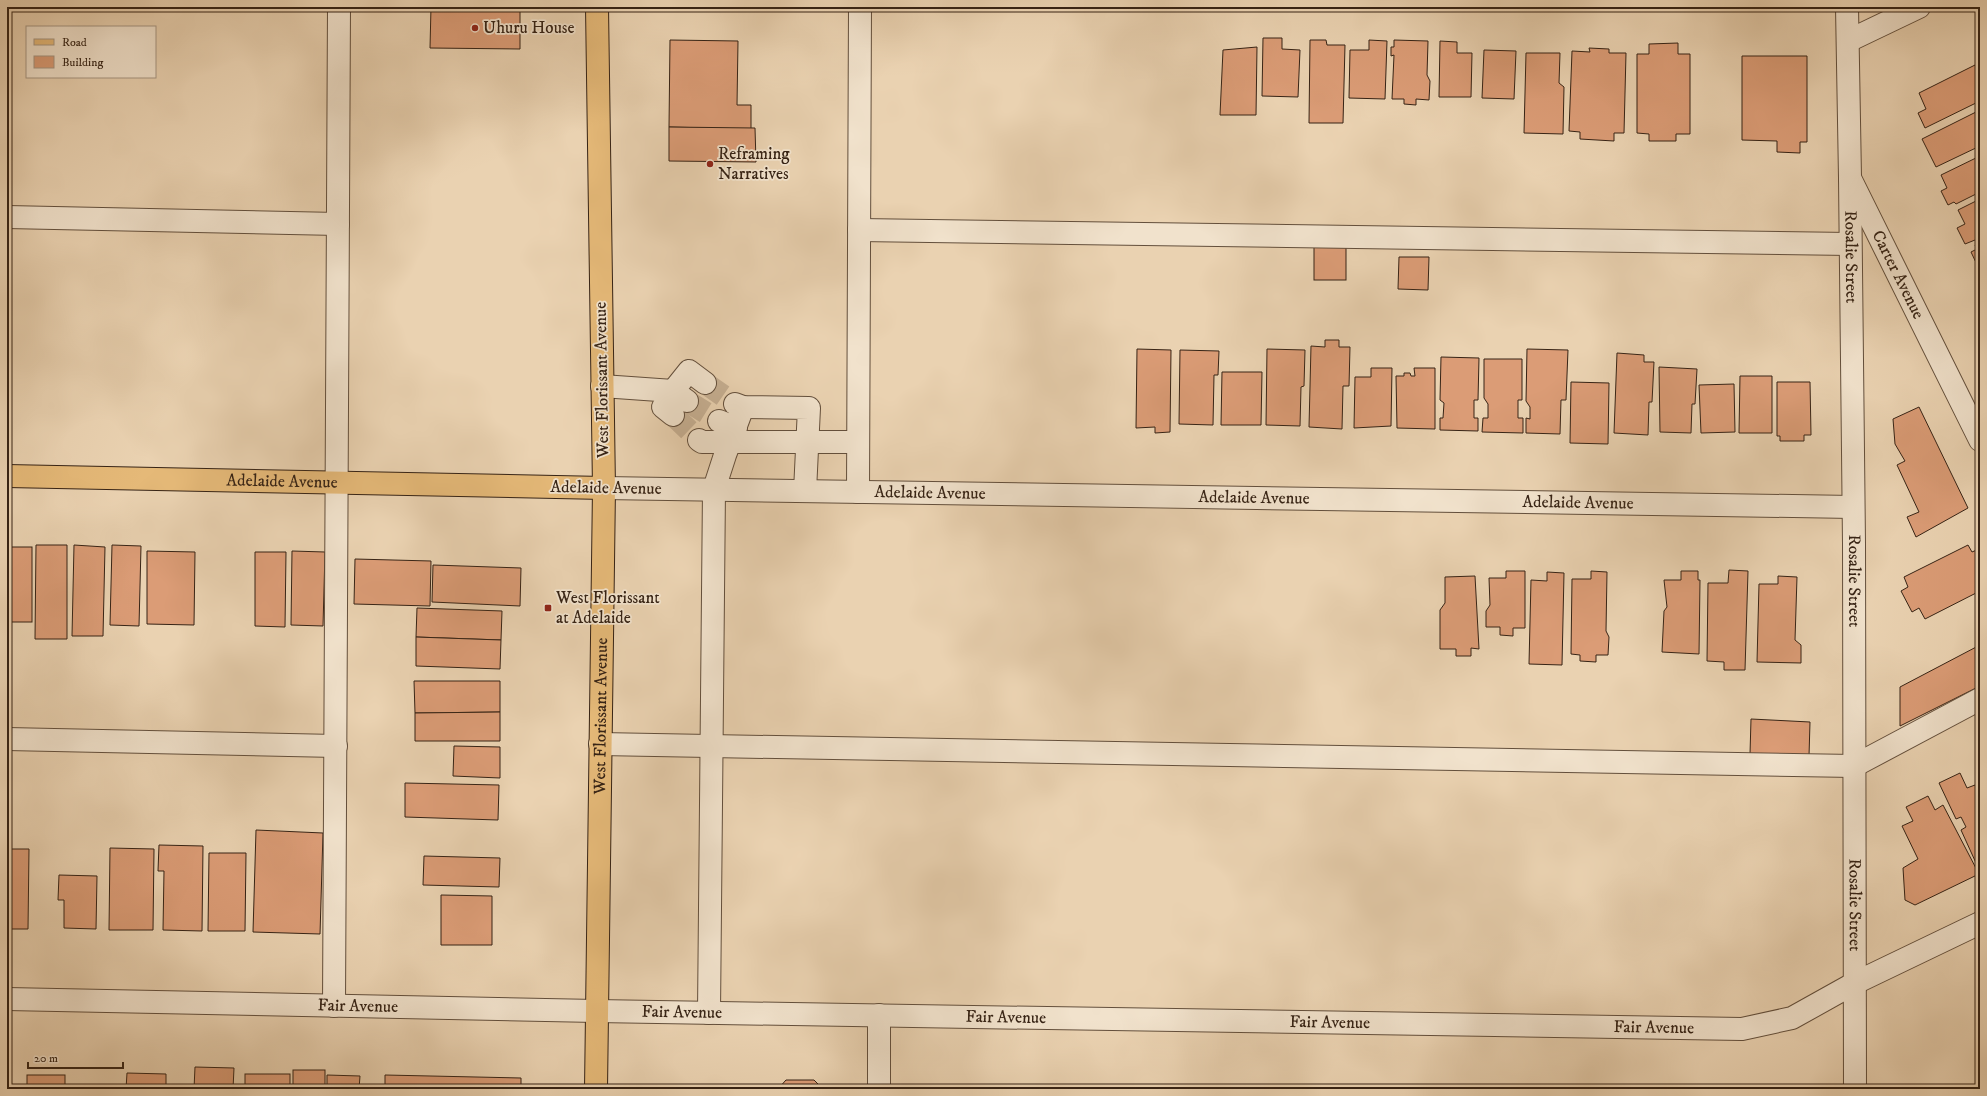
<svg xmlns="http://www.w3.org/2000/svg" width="1987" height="1096" viewBox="0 0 1987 1096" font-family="'IM FELL DW Pica',serif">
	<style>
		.building { fill: #db9c76; stroke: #362315 }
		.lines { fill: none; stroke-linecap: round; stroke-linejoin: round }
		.minor-tunnel { stroke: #c6af92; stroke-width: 22; stroke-dasharray: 22 11; stroke-linecap: butt }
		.minor-casing { stroke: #634f3c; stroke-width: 24 }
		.major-casing { stroke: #362315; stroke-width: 24 }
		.minor { stroke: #f1e2cc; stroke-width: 22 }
		.major { stroke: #e5b978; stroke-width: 22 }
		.poi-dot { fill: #8f2418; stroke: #f1e2cc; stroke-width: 1.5 }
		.labels { text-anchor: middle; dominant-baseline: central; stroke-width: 3.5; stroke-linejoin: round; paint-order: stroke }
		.poi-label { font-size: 17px; fill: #362315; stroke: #f1e2cc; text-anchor: start }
		.street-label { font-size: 17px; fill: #362315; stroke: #f1e2cc }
	</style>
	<rect width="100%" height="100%" fill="#ead2b1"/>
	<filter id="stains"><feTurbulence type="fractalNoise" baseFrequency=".005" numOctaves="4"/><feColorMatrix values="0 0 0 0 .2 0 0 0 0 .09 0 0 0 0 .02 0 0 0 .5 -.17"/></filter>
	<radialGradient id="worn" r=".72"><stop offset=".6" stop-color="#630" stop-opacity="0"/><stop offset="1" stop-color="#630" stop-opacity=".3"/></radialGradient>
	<!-- building -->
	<g class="building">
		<polygon points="431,7 520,7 520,49 430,48"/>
		<polygon points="1263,38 1282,38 1282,49 1300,50 1298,97 1262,96"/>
		<polygon points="670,40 738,41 737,105 751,105 751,129 669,127"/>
		<polygon points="1310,40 1326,40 1327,45 1345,45 1343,123 1309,123"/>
		<polygon points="1369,40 1387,41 1385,99 1349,98 1350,50 1369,50"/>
		<polygon points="1394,40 1428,41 1427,75 1430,81 1429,100 1416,99 1416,105 1404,104 1404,99 1392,99 1394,55 1391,56 1391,47 1394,47"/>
		<polygon points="1440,41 1457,42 1457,53 1472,53 1471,97 1439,97"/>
		<polygon points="1678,43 1678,54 1690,54 1690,134 1676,134 1676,141 1649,141 1649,134 1637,133 1637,54 1649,54 1649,44"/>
		<polygon points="1257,47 1256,115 1220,115 1223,50"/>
		<polygon points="1589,48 1609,49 1609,53 1626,53 1624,133 1614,133 1614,141 1580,139 1580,132 1569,131 1572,51 1590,52"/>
		<polygon points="1484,50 1516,51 1514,99 1482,98"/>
		<polygon points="1526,53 1560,53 1559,83 1564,87 1563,134 1524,133"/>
		<polygon points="1742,56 1807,56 1807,142 1800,142 1800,153 1777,152 1777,141 1742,140"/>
		<polygon points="1975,65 1980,76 1980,101 1925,128 1918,113 1926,109 1919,93"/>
		<polygon points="1978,111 1980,115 1980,146 1936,167 1922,139"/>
		<polygon points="669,127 755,128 756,162 669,161"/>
		<polygon points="1980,156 1980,192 1956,204 1954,202 1948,205 1941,191 1947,188 1941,175"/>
		<polygon points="1980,199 1980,238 1965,244 1957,228 1965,224 1958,210"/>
		<polygon points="1980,243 1980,271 1971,252 1977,249 1975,245"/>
		<rect x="1314" y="244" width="32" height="36"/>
		<polygon points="1399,257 1429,257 1428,290 1398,289"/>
		<polygon points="1325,340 1339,340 1339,347 1350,347 1349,386 1343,386 1342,429 1309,427 1311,346 1325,347"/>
		<polygon points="1137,349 1171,350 1170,432 1155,433 1155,427 1136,428"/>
		<polygon points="1267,349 1305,350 1304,386 1301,387 1300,426 1266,425"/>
		<polygon points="1527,349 1568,350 1566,400 1561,400 1560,434 1526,433 1526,418 1530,419 1530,407 1526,401"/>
		<polygon points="1180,350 1219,351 1218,375 1214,375 1213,425 1179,424"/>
		<polygon points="1617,353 1644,355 1644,362 1654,362 1652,402 1649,402 1648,435 1614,433"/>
		<polygon points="1441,357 1479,358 1478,400 1474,400 1474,418 1478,418 1478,431 1440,430 1440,418 1443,418 1444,403 1440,400"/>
		<polygon points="1484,359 1522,359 1522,400 1518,400 1518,418 1523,418 1523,433 1482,432 1483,418 1488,418 1488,404 1484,398"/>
		<polygon points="1659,367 1697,369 1695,404 1692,404 1691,433 1660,432"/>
		<polygon points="1371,368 1392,368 1391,426 1354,428 1355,377 1371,377"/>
		<polygon points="1414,368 1435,368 1435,429 1397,428 1396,376 1404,376 1404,373 1410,373 1411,376 1415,376"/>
		<polygon points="1222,372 1262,372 1261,425 1221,425"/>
		<polygon points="1740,376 1772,376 1772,433 1739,433"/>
		<polygon points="1571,382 1609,383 1608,444 1570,443"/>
		<polygon points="1777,382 1810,382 1811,435 1804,435 1804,441 1780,441 1780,436 1777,436"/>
		<polygon points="1734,384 1735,432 1701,433 1699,385"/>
		<polygon points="1919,407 1968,508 1916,537 1907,517 1919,512 1897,465 1905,461 1895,444 1893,419"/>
		<polygon points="36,545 67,545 67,639 35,639"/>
		<polygon points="74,545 105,547 103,636 72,636"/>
		<polygon points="112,545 141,546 139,626 110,625"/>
		<polygon points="1968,545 1972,552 1979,549 1980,550 1980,591 1925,619 1919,608 1912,612 1901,591 1908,587 1904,577"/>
		<rect x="7" y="547" width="25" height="75"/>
		<polygon points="147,551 195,552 194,625 147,624"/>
		<polygon points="292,551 325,552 323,626 291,625"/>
		<polygon points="255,552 286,552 285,627 255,626"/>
		<polygon points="355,559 431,561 430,606 354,604"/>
		<polygon points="433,565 521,568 520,606 432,602"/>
		<polygon points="1729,570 1748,571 1745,670 1724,670 1724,662 1707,661 1708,583 1728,583"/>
		<polygon points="1506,571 1525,571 1525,628 1513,628 1513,636 1500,635 1500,627 1486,627 1486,611 1490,605 1489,578 1506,578"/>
		<polygon points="1591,571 1607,572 1606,631 1609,637 1608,655 1596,655 1596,662 1580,661 1580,655 1571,654 1572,579 1591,579"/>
		<polygon points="1681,571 1698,571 1698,580 1700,580 1699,654 1662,652 1664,611 1667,607 1664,580 1681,580"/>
		<polygon points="1547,572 1564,573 1562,665 1529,664 1531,580 1547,581"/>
		<polygon points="1475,576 1479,649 1471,648 1471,656 1456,656 1456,649 1440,649 1440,610 1445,603 1445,577"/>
		<polygon points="1778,576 1797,577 1795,640 1801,645 1801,663 1757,662 1759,584 1778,584"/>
		<polygon points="417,608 502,611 501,640 416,637"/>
		<polygon points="416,637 501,640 500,669 416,666"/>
		<polygon points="1980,645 1980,686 1900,726 1900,687"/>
		<polygon points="414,681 500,681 500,712 415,713"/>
		<polygon points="500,712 500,741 415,741 415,713"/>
		<polygon points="1751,719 1810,722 1809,756 1750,754"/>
		<polygon points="454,746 500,747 500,778 453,776"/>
		<polygon points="1960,773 1967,788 1975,785 1980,796 1980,861 1976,863 1961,830 1966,827 1961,817 1956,819 1939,783"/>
		<polygon points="405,783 499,785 498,820 405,817"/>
		<polygon points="1928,796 1935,810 1943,805 1979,874 1915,905 1905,900 1903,868 1918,859 1902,826 1913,821 1906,807"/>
		<polygon points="256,830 323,833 320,934 253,932"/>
		<polygon points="159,845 203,846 202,931 163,930 164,871 158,871"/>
		<polygon points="110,848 154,849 153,930 109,930"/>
		<polygon points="7,849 29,849 28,929 7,929"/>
		<polygon points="209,853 246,853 245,931 208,931"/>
		<polygon points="424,856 500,858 499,887 423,885"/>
		<polygon points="59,875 97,876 96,929 64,928 64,900 58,900"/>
		<polygon points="441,895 492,896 492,945 441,945"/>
		<rect x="7" y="1067" width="4" height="22"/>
		<polygon points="195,1067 234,1068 233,1089 194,1089"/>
		<rect x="293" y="1070" width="32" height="19"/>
		<polygon points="127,1073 166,1074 166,1089 126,1089"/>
		<rect x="245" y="1074" width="45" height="15"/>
		<rect x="27" y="1075" width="38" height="14"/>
		<polygon points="327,1075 360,1076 359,1089 327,1089"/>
		<polygon points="385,1075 521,1078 521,1089 385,1089"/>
		<polygon points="786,1080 814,1080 823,1089 778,1089"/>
		<polygon points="695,1087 720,1088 720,1089 695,1089"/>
	</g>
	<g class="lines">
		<!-- minor-tunnel -->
		<g class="minor-tunnel">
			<polyline points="705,383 735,404"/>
			<polyline points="687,401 719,421"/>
			<polyline points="673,415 699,440"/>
		</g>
		<!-- minor casing -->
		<g class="minor-casing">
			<g id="minor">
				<path id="s1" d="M 1847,7 L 1850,178 L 1980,440"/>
				<polyline points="1848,41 1919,7"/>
				<path id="s2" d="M 1850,178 L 1854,543 L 1855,1089"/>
				<polyline points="7,217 338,224"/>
				<polyline points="859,230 1850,244"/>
				<polyline points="602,386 673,391 687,401"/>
				<polyline points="735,404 743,407 809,408 805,491"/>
				<polyline points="673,415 663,407 673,391 689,371 705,383"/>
				<polyline points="719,421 736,428"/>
				<polyline points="699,440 702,442 857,442"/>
				<path id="s3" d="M 604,488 L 1853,507"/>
				<polyline points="858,492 860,7"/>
				<polyline points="7,739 336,746"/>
				<polyline points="600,744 1854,766 1980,699"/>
				<path id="s4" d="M 7,999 L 596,1011 L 1742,1029 L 1792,1018 L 1853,984 L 1980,923"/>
				<polyline points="334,1006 339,7"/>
				<polyline points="709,1013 714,489 725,455 743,407"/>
				<polyline points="879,1015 879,1089"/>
			</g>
		</g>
		<!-- major casing -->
		<g class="major-casing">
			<g id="major">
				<path id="s5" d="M 7,476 L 604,488"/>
				<path id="s6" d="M 596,1089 L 604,488 L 597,7"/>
			</g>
		</g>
		<!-- minor -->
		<use href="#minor" class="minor"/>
		<!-- major -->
		<use href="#major" class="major"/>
	</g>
	<!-- markers -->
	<g class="poi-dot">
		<circle cx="475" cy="28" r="4"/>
		<circle cx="710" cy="164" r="4"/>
		<rect x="544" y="604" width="8" height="8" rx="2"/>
	</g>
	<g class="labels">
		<!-- poi labels -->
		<g class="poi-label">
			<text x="483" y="28">Uhuru House</text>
			<text x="718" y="154">Reframing<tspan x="718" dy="20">Narratives</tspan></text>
			<text x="556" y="598">West Florissant<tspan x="556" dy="20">at Adelaide</tspan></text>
		</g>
		<!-- street labels -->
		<g class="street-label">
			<text stroke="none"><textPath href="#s2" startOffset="79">Rosalie Street</textPath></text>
			<text stroke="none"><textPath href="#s1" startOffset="279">Carter Avenue</textPath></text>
			<text transform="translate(602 380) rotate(-91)">West Florissant Avenue</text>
			<text stroke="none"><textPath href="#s5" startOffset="275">Adelaide Avenue</textPath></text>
			<text transform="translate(606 488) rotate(1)">Adelaide Avenue</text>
			<text stroke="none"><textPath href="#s3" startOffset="326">Adelaide Avenue</textPath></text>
			<text stroke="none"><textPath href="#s3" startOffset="650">Adelaide Avenue</textPath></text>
			<text stroke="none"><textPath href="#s3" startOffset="974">Adelaide Avenue</textPath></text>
			<text stroke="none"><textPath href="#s2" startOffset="403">Rosalie Street</textPath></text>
			<text stroke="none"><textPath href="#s6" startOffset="373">West Florissant Avenue</textPath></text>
			<text stroke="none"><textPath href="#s2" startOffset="727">Rosalie Street</textPath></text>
			<text stroke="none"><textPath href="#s4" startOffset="351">Fair Avenue</textPath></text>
			<text stroke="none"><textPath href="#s4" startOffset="675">Fair Avenue</textPath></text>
			<text stroke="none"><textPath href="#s4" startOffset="999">Fair Avenue</textPath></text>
			<text stroke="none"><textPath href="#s4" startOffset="1323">Fair Avenue</textPath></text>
			<text stroke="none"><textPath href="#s4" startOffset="1647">Fair Avenue</textPath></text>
		</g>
	</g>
	<!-- margin -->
	<rect width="1987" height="1096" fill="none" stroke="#ead2b1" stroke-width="24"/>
	<rect x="8" y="8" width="1971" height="1080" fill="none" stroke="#362315" stroke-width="2"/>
	<rect x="12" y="12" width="1963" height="1072" fill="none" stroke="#362315"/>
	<!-- legend -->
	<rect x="26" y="26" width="130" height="52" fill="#f1e2cc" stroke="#a69683"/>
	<rect x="34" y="39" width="20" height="6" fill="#e5b978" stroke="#a69683"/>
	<text x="62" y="46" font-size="12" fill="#362315">Road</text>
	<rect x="34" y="56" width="20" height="12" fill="#db9c76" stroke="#a69683"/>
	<text x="62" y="66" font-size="12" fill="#362315">Building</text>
	<!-- scale -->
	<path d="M28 1062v6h95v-6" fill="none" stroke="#362315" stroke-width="2"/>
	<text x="34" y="1062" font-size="12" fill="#362315" stroke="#f1e2cc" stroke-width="3" paint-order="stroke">20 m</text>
	<rect width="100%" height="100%" filter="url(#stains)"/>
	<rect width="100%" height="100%" fill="url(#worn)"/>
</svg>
